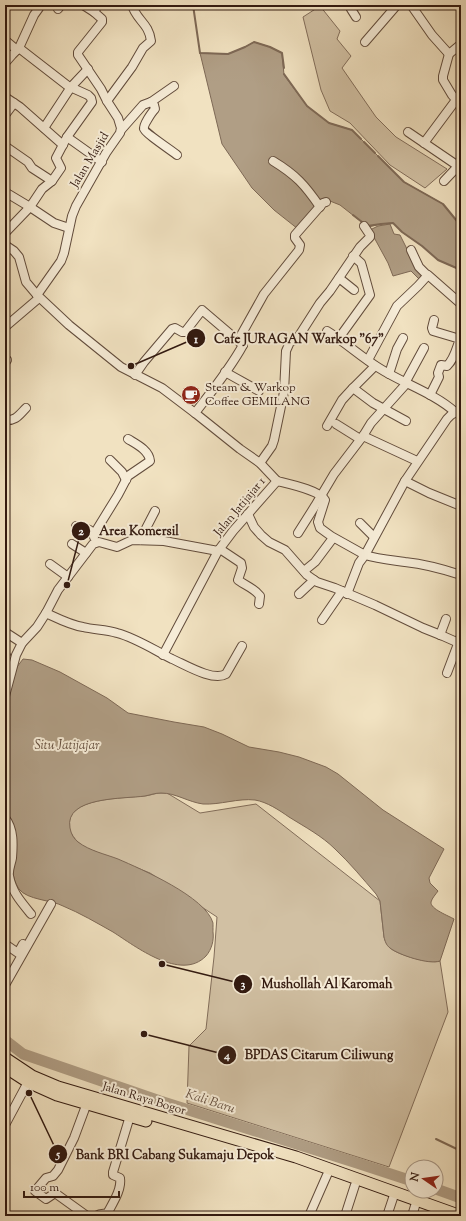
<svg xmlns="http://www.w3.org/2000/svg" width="466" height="1221" viewBox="0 0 466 1221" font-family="'Sorts Mill Goudy',serif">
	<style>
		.green { fill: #d1c0a3; stroke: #826d5a }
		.water { fill: #b09e85; stroke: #7e6956 }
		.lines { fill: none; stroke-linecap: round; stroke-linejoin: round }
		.stream { stroke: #7e6956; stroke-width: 2 }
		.river { stroke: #b09e85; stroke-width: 11 }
		.minor-casing { stroke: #624c3c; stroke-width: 10 }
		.highway-casing { stroke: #331a10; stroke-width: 13 }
		.minor { stroke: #f6ecd7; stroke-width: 8 }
		.highway { stroke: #f1e2c1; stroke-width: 11 }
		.labels { text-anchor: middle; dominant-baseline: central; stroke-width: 4; stroke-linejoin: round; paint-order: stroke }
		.street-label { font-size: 12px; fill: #331a10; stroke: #f6ecd7 }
		.poi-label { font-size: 12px; fill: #331a10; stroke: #f6ecd7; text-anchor: start }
		.water-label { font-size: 13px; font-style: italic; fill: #654f3f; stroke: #f6ecd7 }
		.leader { fill: none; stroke: #331a10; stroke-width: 1.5 }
		.callout-dot { fill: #331a10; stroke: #f6ecd7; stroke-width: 1.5 }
		.mark-label { font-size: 12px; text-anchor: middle; font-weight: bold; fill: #fff }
		.callout-label { font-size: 13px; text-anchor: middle; font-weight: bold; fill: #331a10; stroke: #f6ecd7; stroke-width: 4; stroke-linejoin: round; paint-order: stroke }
	</style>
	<rect width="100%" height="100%" fill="#f1e2c1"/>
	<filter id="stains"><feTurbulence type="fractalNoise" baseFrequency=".005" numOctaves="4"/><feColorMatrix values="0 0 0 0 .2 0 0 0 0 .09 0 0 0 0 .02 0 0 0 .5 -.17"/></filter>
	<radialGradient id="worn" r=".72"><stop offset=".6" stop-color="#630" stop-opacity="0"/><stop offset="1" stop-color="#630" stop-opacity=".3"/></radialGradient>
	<!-- green -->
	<g class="green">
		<polygon points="320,6 340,31 337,39 351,56 342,68 376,117 396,137 447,169 425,188 390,165 350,123 330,111 321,90 303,17"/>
		<path d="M 158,793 L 167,793 L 200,813 L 256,804 L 380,901 L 384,937 C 385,941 387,945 390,948 C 398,955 430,964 440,961 L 448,1012 L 389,1167 L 187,1103 L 189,1046 L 206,1029 L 214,957 L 217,917 L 150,873 L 84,847 C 76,841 68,833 69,822 C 70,818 71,814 75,811 C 88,798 125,798 143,796 C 148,796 153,794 158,793 Z"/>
		<polygon points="5,811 11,819 15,834 5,874"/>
	</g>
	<!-- water -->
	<g class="water">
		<polygon points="254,42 270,47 282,53 284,75 307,106 329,123 352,130 404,182 443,204 461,226 461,270 438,260 422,246 402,232 393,223 381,224 368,227 340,205 325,199 298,229 274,210 252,188 222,144 200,53 228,54 245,47"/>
		<polygon points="390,224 394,234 400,235 415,265 425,275 420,280 411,271 393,276 388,263 370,230 378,226"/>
		<path d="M 23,659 L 32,660 L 60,672 L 107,698 L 128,713 L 174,722 L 204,727 L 222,734 L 249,747 L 279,752 L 299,757 L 326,767 L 338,774 L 383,810 L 444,849 L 429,878 L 430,883 L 438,891 C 436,894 432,898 431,902 C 430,909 449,916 454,919 L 440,961 C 429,965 399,955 390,948 C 386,945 385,941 384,937 L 380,901 L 376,894 C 363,879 350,863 335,849 C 322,836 305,827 289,817 C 279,810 267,802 255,800 C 238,798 220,805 203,804 C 188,802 176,793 161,793 C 155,793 150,795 145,796 C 125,799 64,796 70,828 C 71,834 74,839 78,842 C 90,851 105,854 118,859 C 141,869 206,897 213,923 C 213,924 213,931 213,932 C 214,940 212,949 206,956 C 181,982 135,946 113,932 C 97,923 80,913 63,906 C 52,900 27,900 19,889 C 2,864 27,838 5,811 L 5,710 L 17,667 Z"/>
	</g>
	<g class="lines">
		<!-- stream -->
		<g class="stream">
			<polyline points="193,5 200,53 228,54 245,47 254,42 270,47 282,53 284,68"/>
			<polyline points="284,74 307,106 329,123 352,130 361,139"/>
			<polyline points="364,142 375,153"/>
			<polyline points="378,156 404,182 443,204 461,226"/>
			<polyline points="353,215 362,222"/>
			<polyline points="367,226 381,224 393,223 402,232 422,246 438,260 461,270"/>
			<polyline points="5,655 9,654 14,656"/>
			<polyline points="436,1139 461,1151"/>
		</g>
		<!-- river -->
		<g class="river">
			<polyline points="5,1040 23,1054 160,1101 357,1163 412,1181"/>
			<polyline points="436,1189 461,1198"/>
		</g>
		<!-- minor casing -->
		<g class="minor-casing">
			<g id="minor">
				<polyline points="83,5 94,12"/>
				<polyline points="411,5 432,35 449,54"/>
				<polyline points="58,9 61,5"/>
				<polyline points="356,17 351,9 356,5"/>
				<polyline points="5,40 17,50"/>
				<polyline points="365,42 397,5"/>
				<polyline points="461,44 449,54 443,76 443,80 452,95 461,105"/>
				<polyline points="5,63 12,55 19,48 34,15 39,8 39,5"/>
				<polyline points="5,97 20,107 63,145"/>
				<path d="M 107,101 L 132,67 L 143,48 L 151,41 C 149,23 136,20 132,5"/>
				<polyline points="151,102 174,86"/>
				<polyline points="5,115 14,103"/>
				<polyline points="44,128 71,87 88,69"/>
				<path d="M 121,130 L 143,105 L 151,102 L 154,105 L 155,109 C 152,112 143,125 144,129 C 144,132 172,151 177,155"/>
				<polyline points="408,132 458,166"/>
				<polyline points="67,137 102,162"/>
				<polyline points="424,143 456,100"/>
				<polyline points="5,146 28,162 32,168 52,181"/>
				<path d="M 273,161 C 296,175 305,185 320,207"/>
				<polyline points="444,181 461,163"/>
				<polyline points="5,192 30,207 54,223 69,228"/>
				<polyline points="5,233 30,207 42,189 52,181 61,168 56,158 67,137 92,102 91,98 88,95 68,86 19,48"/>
				<polyline points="5,245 14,251 19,257 26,282 37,295 69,325 121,367 162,388 195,413 240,449 260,463 277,481"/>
				<polyline points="411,250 419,267 427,275"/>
				<polyline points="339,278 354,290"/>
				<polyline points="37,295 61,261 64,253 72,216 76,206 106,153 120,133 121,128 118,118 107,101 101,89 78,55 78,52 102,22 102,19 94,12 98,5"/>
				<polyline points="5,327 39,298"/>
				<path d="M 327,331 C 345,342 361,357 379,368 C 404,384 434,393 455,412"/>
				<polyline points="339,338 370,295 362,266 361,263 353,256"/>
				<polyline points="368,360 397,306 418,286 428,275 461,304"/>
				<polyline points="5,363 7,360"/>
				<polyline points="225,372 259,391"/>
				<polyline points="389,374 397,349 403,338"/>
				<polyline points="135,375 144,362 172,329 175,328 182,332 185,332 202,310 243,345"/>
				<polyline points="405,383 424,348"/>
				<polyline points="353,388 373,403 406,421"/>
				<path d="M 430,395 L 439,377 L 438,373 L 441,365 L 447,366 C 455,358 456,349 460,339 L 433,331 L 432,328 L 434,320"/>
				<path d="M 195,413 C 212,391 230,369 243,345 L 240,337 L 264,294 L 299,250 L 300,245 L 295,238 L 295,235 L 323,203 L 326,202"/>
				<path d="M 5,420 C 16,421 19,415 26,408"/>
				<polyline points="336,424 360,439"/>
				<polyline points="327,426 342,400 353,388 375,366"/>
				<polyline points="363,436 417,461"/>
				<polyline points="110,460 122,472 126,480"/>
				<polyline points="260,463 272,446 274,440 284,392 286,351 290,342 297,339 320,303 330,291 360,247 370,237 370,235 364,226"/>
				<path d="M 277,481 C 289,484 319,490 325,500 L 318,522 L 320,528 L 331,536 L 365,555 L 405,481 L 447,419 L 451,415 L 461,409"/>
				<polyline points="405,481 429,493 461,506"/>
				<polyline points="248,514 254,527 261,535 269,542 285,550 307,575 317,582 335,588 375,605 423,628 443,636 461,644"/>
				<polyline points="360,523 374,537"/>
				<path d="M 76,526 C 83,528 93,528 94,537"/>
				<polyline points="298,533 315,506 334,474 363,436 371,423 406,384"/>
				<path d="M 94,534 L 118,495 L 128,476 L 150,461 C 149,450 136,444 128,439"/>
				<polyline points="140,540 155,511"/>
				<polyline points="72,544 86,553"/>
				<path d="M 220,549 L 241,563 L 242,568 L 238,580 C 246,586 254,588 260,596 L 259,604"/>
				<polyline points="50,564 68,577"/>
				<polyline points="304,571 315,562 333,538"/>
				<polyline points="299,594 314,580"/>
				<path d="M 347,594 L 359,563 L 365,555 C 378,559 391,560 405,562 C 424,564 443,569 461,575"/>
				<path d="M 46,613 C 59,619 70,625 83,627 C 94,630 106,629 117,633 C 136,638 154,650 172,659 C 184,664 213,682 226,674 L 242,646"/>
				<polyline points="322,620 342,591"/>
				<polyline points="5,632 22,643"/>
				<polyline points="440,635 446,619"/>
				<polyline points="163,655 218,551"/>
				<polyline points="447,673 461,636"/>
				<polyline points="5,696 16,655 22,643 37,627 46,613 58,590 93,544 99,542 117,547 132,540 164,541 218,551 233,531 277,481"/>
				<path d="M 5,818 C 14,829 13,845 12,858 C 11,864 8,870 9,876 C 12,892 21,902 31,914"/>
				<polyline points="5,944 18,953 23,944"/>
				<polyline points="5,985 51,904"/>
				<polyline points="87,1103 74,1138 58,1170 53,1176 46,1178 35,1191 46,1199 55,1193 87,1216"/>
				<polyline points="5,1125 28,1082"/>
				<path d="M 107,1214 C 112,1204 122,1190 120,1178 L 113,1175 L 113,1172 L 130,1116"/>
				<path d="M 96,1216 C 102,1212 107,1214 113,1216"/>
				<polyline points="309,1216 327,1175"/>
				<polyline points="345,1216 355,1185"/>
				<polyline points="387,1216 395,1192"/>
				<polyline points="412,1216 415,1206"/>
			</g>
		</g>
		<!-- highway casing -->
		<g class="highway-casing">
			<g id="highway">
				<polyline points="5,1058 32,1076 58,1087 296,1157 461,1216"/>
				<polyline points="8,1069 28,1082 57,1095 146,1121"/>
			</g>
		</g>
		<!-- minor -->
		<use href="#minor" class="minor"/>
		<!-- highway -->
		<use href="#highway" class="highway"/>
	</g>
	<!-- icons -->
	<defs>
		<g id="cafe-disc" transform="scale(1)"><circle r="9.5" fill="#8f2418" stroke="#f6ecd7"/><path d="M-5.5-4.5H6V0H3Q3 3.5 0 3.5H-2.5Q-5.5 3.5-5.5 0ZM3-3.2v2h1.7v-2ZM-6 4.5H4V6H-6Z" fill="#fff"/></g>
	</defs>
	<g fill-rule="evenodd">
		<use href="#cafe-disc" x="191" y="395"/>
	</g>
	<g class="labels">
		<!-- street labels -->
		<g class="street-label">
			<text transform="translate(90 160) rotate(-59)">Jalan Masjid</text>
			<text transform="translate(240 507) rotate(-50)">Jalan Jatijajar 1</text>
			<text transform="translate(144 1099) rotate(17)">Jalan Raya Bogor</text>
		</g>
		<!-- poi labels -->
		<g class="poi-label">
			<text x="205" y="388">Steam &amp; Warkop<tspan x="205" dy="14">Coffee GEMILANG</tspan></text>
		</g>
		<!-- water labels -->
		<g class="water-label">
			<text x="67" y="746">Situ Jatijajar</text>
			<text transform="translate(210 1102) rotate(18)">Kali Baru</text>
		</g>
	</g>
	<!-- callouts -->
	<path class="leader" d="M131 366L196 338M67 585L81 531M162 964L243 984M144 1034L227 1055M29 1093L58 1154"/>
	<g class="callout-dot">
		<circle cx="131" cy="366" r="4"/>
		<circle cx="67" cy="585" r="4"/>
		<circle cx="162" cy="964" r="4"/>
		<circle cx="144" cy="1034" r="4"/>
		<circle cx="29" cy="1093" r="4"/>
		<circle cx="196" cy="338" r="10"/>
		<circle cx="81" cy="531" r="10"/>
		<circle cx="243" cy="984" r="10"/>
		<circle cx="227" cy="1055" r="10"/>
		<circle cx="58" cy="1154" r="10"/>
	</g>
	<g class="mark-label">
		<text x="196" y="343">1</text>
		<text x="81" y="535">2</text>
		<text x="243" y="988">3</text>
		<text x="227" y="1059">4</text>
		<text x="58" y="1158">5</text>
	</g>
	<g class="callout-label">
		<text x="299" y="343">Cafe JURAGAN Warkop "67"</text>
		<text x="139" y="535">Area Komersil</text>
		<text x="327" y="988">Mushollah Al Karomah</text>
		<text x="319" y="1059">BPDAS Citarum Ciliwung</text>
		<text x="175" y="1159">Bank BRI Cabang Sukamaju Depok</text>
	</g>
	<!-- margin -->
	<rect width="466" height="1221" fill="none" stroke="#f1e2c1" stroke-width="20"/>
	<rect x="6" y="6" width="454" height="1209" fill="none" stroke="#331a10" stroke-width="2"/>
	<rect x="10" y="10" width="446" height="1201" fill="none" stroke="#331a10"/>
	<!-- north arrow -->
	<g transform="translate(424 1179) rotate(283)"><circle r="19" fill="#f6ecd7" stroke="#a89887"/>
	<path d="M0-3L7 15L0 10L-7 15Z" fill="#8f2418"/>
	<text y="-6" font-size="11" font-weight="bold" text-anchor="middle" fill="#331a10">N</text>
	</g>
	<!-- scale -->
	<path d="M24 1191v6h95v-6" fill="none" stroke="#331a10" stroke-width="2"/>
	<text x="30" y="1191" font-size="12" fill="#331a10" stroke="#f6ecd7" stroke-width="3" paint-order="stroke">100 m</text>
	<rect width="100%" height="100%" filter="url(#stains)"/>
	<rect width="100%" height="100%" fill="url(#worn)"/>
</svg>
